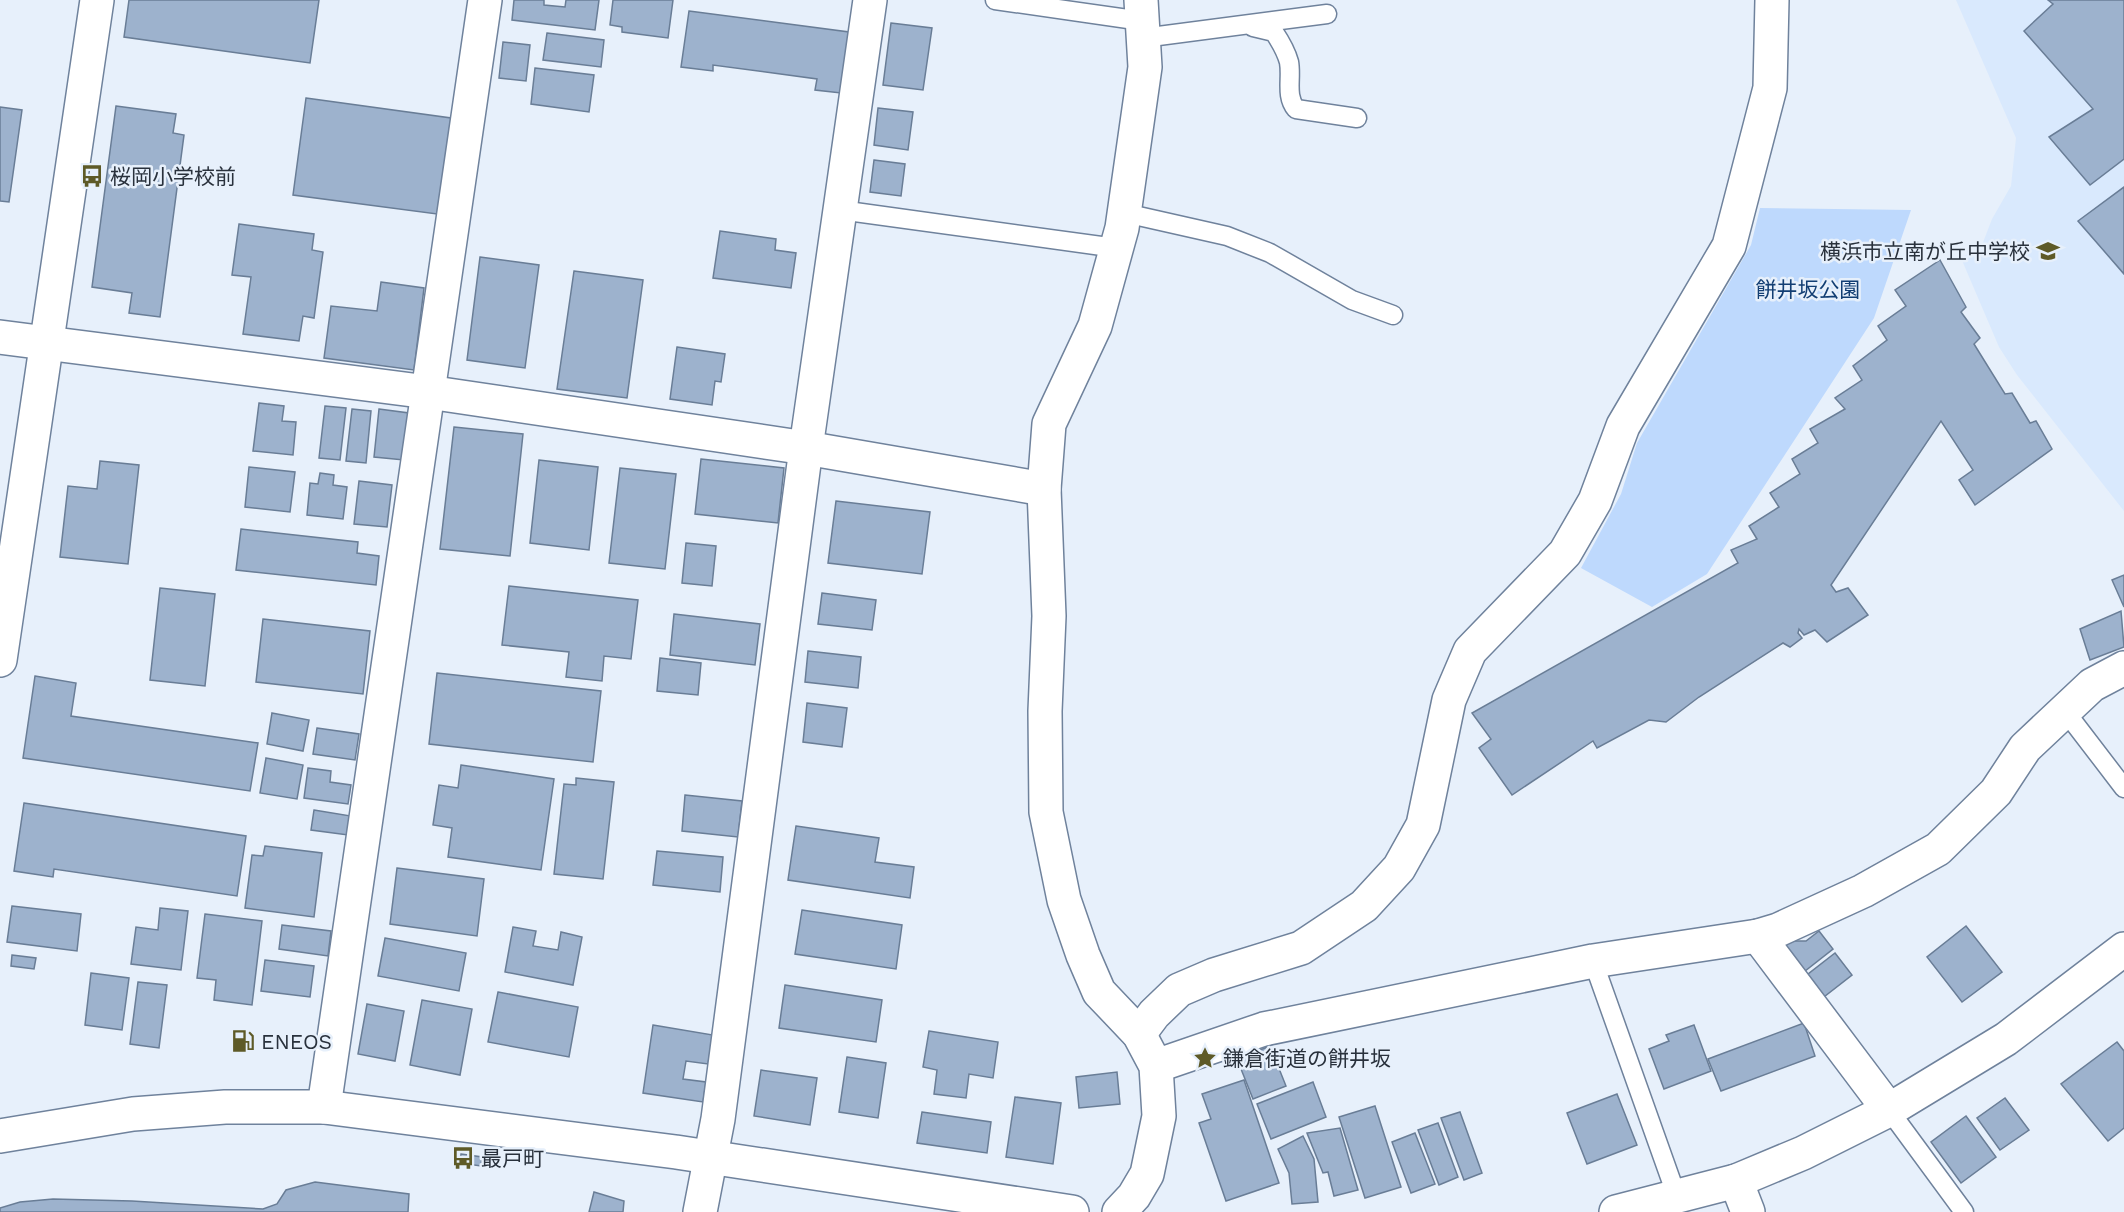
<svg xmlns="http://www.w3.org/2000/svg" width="2124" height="1212" viewBox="0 0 2124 1212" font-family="'Work Sans','Noto Sans JP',sans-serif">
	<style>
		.built { fill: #d9e9fd }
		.green { fill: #bed9fd }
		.building { fill: #9db2cd; stroke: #697d96; stroke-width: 1.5 }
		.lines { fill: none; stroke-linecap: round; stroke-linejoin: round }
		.lane-casing { stroke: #6f829c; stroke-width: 21 }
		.street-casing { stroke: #6f829c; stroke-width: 36 }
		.secondary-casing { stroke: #6f829c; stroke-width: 36 }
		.lane { stroke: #fff; stroke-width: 18 }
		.street { stroke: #fff; stroke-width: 33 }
		.secondary { stroke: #fff; stroke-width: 33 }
		.labels { text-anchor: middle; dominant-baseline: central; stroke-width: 5; stroke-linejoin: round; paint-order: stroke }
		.poi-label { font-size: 21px; fill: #29313c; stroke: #e7f0fb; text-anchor: start }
		.park-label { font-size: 21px; fill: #123e73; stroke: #e7f0fb }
	</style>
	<rect width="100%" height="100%" fill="#e7f0fb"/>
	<!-- built -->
	<polygon class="built" points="1956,0 2124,0 2124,511 2017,375 1999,347 1961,258 1982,245 1992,219 2011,186 2016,138"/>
	<!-- green -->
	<polygon class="green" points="1760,208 1911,210 1874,318 1707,574 1652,607 1581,568 1621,494 1637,443 1751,245"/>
	<!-- building -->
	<g class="building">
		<polygon points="129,0 319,0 310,63 124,37"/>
		<polygon points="514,0 544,0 544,5 565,7 566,0 599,0 595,30 512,20"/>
		<polygon points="613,0 673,0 668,38 622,32 622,27 610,25"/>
		<polygon points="2048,0 2124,0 2124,159 2090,185 2049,137 2093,109 2024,31 2053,4"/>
		<polygon points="689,11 849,32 841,93 815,90 817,79 713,65 713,71 681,67"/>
		<polygon points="891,23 932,28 923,90 883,85"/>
		<polygon points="547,33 604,40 601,67 543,60"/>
		<polygon points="503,42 530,45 526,81 499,78"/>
		<polygon points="535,68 594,75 589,112 531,104"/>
		<polygon points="306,98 451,118 437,214 293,195"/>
		<polygon points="116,106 176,114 173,133 184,135 160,317 129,313 132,293 92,287"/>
		<polygon points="0,107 22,110 9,202 0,201"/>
		<polygon points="878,108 913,112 908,150 874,145"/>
		<polygon points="874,160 905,164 901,196 870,192"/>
		<polygon points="2124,187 2124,274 2078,221"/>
		<polygon points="239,224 314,234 312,250 323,252 314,318 303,316 299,341 243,334 251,277 232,275"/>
		<polygon points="720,231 776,239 775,250 796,253 791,288 713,278"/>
		<polygon points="480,257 539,265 525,368 467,360"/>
		<polygon points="1940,260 1966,307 1961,312 1980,338 1974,344 2005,394 2012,393 2030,423 2036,421 2052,449 1975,505 1959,480 1973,470 1941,421 1831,585 1836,592 1848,588 1868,615 1827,642 1815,630 1804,635 1799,629 1798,633 1802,638 1790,647 1783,643 1699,697 1666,722 1649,720 1597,748 1593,741 1512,795 1479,748 1491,739 1472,713 1738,563 1731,550 1757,539 1749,526 1779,507 1770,493 1800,474 1792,459 1818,443 1810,429 1845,409 1835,398 1862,380 1853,366 1887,340 1878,326 1906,306 1895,290"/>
		<polygon points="574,271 643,280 627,398 557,389"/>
		<polygon points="381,282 424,288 414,370 324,358 331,306 377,311"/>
		<polygon points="677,347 725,354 721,382 715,381 712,405 670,399"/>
		<polygon points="259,403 284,406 282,421 296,422 293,455 253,451"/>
		<polygon points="325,406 346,408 340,460 319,458"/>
		<polygon points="352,409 371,411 366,463 346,461"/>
		<polygon points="379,409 409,413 404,460 374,457"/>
		<polygon points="454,427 523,434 510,556 440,549"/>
		<polygon points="701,459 784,468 778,523 695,514"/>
		<polygon points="539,460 598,467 589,550 530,543"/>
		<polygon points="100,461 139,465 128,564 60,557 68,486 97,489"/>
		<polygon points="249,467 295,472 290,512 245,507"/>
		<polygon points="620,468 676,474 665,569 609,563"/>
		<polygon points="320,473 334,475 333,485 347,487 343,519 307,515 310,483 318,484"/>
		<polygon points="359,481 392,485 387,527 354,524"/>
		<polygon points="836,501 930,512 922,574 828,563"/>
		<polygon points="241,529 358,542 357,553 379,556 376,585 236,570"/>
		<polygon points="686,543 716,546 712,586 682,583"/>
		<polygon points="2124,575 2124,607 2112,580"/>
		<polygon points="509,586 638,600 631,659 604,656 602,681 566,677 569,652 502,645"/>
		<polygon points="160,588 215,594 205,686 150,680"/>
		<polygon points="822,593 876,600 872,630 818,624"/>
		<polygon points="2121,611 2124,647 2090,660 2080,629"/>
		<polygon points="674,614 760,624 755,665 670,655"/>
		<polygon points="263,619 370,631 363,694 256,682"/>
		<polygon points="808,651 861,657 858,688 805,682"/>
		<polygon points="660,658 701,663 698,695 657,691"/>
		<polygon points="437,673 601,691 593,762 429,744"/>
		<polygon points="35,676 76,683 71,716 258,743 250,791 23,758"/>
		<polygon points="807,703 847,708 842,747 803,742"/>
		<polygon points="272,713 309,720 303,751 267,744"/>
		<polygon points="317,728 359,734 355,760 313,754"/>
		<polygon points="266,758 303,765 297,799 260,793"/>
		<polygon points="461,765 554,779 541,870 448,857 452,828 433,825 439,785 458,788"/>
		<polygon points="308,768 331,771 330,782 351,785 348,804 304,798"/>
		<polygon points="576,778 614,782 603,879 554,874 564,784 576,785"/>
		<polygon points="685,795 742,801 738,837 682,831"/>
		<polygon points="24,803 246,836 237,896 54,869 53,877 14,871"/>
		<polygon points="314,810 351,816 348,835 311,830"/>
		<polygon points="796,826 879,838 875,862 914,867 910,898 788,880"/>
		<polygon points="265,846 322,853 314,917 245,908 252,855 263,856"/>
		<polygon points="657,851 723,857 720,892 653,885"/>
		<polygon points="397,868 484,879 477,936 390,924"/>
		<polygon points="12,906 81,914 77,951 7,942"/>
		<polygon points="160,908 188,911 181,970 131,964 136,927 158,930"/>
		<polygon points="802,910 902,925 896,969 795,954"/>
		<polygon points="205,914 262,921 252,1005 214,1000 216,980 197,978"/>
		<polygon points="282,925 331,931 328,956 279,949"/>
		<polygon points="1966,926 2002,972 1962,1002 1927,957"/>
		<polygon points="513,927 536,931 533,946 558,950 561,932 582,937 573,985 505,972"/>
		<polygon points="1819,931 1833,949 1800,975 1780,949 1790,941 1806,941"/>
		<polygon points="385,938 466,953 459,991 378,976"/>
		<polygon points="1835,953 1852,975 1820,1000 1803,978"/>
		<polygon points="12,955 36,958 34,969 11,966"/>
		<polygon points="265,960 314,966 310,997 261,991"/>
		<polygon points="91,973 129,978 122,1030 85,1025"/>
		<polygon points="138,982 167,985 159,1048 130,1044"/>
		<polygon points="785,985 882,1000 876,1042 779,1028"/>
		<polygon points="498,992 578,1007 569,1057 488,1042"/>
		<polygon points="422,1000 472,1009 460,1075 410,1065"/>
		<polygon points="367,1004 404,1011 395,1061 358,1054"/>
		<polygon points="1804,1023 1815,1056 1721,1091 1708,1059"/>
		<polygon points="653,1025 713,1035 708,1064 686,1061 683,1079 706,1082 703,1102 643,1093"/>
		<polygon points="1694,1025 1711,1071 1664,1089 1649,1049 1669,1041 1666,1035"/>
		<polygon points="929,1031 998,1042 993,1078 969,1074 966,1098 934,1094 937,1070 923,1067"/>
		<polygon points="2117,1042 2124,1051 2124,1128 2108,1141 2061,1084"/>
		<polygon points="1270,1046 1286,1086 1253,1099 1237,1059"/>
		<polygon points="847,1057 886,1063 878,1118 839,1112"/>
		<polygon points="761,1070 817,1078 810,1125 754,1116"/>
		<polygon points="1117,1072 1120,1104 1079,1108 1076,1077"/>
		<polygon points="1244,1080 1279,1183 1226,1201 1199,1123 1211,1119 1202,1094"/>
		<polygon points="1313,1082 1326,1117 1271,1139 1257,1104"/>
		<polygon points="1617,1094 1637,1145 1587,1164 1567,1113"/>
		<polygon points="1015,1097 1061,1103 1053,1164 1006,1157"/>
		<polygon points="2005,1098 2029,1130 2000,1150 1977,1118"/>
		<polygon points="1375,1106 1401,1187 1365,1198 1339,1117"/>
		<polygon points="922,1112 991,1122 987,1153 917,1143"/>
		<polygon points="1460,1112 1482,1173 1464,1180 1441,1118"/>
		<polygon points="1966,1116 1996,1157 1961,1183 1931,1142"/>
		<polygon points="1438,1123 1458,1177 1439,1185 1418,1130"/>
		<polygon points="1340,1128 1358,1190 1334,1196 1328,1172 1323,1173 1307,1133"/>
		<polygon points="1415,1133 1435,1184 1411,1193 1392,1142"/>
		<polygon points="1303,1136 1314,1159 1318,1202 1292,1204 1289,1173 1278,1149"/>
		<polygon points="461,1154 482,1157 481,1166 460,1163"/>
		<polygon points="315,1182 409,1194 408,1212 0,1212 0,1208 20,1202 53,1199 132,1201 263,1209 277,1204 286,1190"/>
		<polygon points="594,1192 624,1201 623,1212 589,1212"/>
	</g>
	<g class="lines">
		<!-- lane casing -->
		<g class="lane-casing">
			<g id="lane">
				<polyline points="995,0 1142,21"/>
				<path d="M 1253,27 L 1274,32 C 1280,41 1286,51 1289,62 C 1292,78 1285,96 1296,109 L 1357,118"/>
				<polyline points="1143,38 1327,14"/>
				<polyline points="840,210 1116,248"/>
				<polyline points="1125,213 1227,236 1270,253 1352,300 1393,315"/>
				<polyline points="2065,711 2124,788"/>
				<polyline points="1593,961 1677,1197"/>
				<polyline points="1889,1110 1964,1212"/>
			</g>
		</g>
		<!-- street casing -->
		<g class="street-casing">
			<g id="street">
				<polyline points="0,337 428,392 806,448 1044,489"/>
				<polyline points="1758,936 1889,1110"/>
				<polyline points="1139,1034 1154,1014 1179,990 1214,975 1301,948 1364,906 1399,868 1423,825 1449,700 1470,651 1565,553 1595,501 1623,426 1729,246 1770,88 1772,0"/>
				<polyline points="1156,1066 1264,1029 1593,961 1758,936 1778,930 1863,891 1938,849 1996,792 2025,748 2092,685 2124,668"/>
				<polyline points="324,1107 485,0"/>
				<polyline points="1736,1181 1748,1212"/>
				<polyline points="700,1212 718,1119 806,448 870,0"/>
				<polyline points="1119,1212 1134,1196 1147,1174 1159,1116 1156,1066 1139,1034 1099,992 1083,955 1064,900 1046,812 1045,711 1049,616 1044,489 1049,424 1095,326 1122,228 1145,67 1141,0"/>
			</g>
		</g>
		<!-- secondary casing -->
		<g class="secondary-casing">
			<g id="secondary">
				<polyline points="0,660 97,0"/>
				<polyline points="0,1136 133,1114 225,1107 324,1107 676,1152 1072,1212"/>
				<polyline points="1616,1212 1736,1181 1803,1153 1889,1110 2006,1039 2124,949"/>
			</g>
		</g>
		<!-- lane -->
		<use href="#lane" class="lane"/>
		<!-- street -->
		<use href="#street" class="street"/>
		<!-- secondary -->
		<use href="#secondary" class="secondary"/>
	</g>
	<!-- icons -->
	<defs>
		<g id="bus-bare" transform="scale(1.8)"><path d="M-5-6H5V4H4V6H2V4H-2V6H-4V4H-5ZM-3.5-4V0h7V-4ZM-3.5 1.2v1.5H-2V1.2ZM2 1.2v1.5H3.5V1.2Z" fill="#5e5a27" stroke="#e7f0fb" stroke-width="2.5" paint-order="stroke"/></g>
		<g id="school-bare" transform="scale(1.8)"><path d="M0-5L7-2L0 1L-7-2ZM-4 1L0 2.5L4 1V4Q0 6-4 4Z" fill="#5e5a27" stroke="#e7f0fb" stroke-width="2.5" paint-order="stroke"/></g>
		<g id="fuel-bare" transform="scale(1.8)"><path d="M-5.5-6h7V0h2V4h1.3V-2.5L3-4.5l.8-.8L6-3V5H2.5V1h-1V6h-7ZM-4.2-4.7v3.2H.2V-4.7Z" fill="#5e5a27" stroke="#e7f0fb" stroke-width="2.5" paint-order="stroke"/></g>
		<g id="sight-bare" transform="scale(1.8)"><path d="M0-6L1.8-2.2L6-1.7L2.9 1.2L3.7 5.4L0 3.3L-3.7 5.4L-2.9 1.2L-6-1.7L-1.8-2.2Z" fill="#5e5a27" stroke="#e7f0fb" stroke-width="2.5" paint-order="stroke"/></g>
	</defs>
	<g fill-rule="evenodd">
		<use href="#bus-bare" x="92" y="176"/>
		<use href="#school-bare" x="2048" y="251"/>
		<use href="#fuel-bare" x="243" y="1041"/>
		<use href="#sight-bare" x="1205" y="1058"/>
		<use href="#bus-bare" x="463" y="1158"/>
	</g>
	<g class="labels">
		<!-- poi labels -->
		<g class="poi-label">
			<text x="110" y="176">桜岡小学校前</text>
			<text x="2030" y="251" text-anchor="end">横浜市立南が丘中学校</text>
			<text x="261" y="1041">ENEOS</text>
			<text x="1223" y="1058">鎌倉街道の餅井坂</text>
			<text x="481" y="1158">最戸町</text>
		</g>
		<!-- park labels -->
		<g class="park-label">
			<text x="1808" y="289">餅井坂公園</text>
		</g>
	</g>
</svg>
